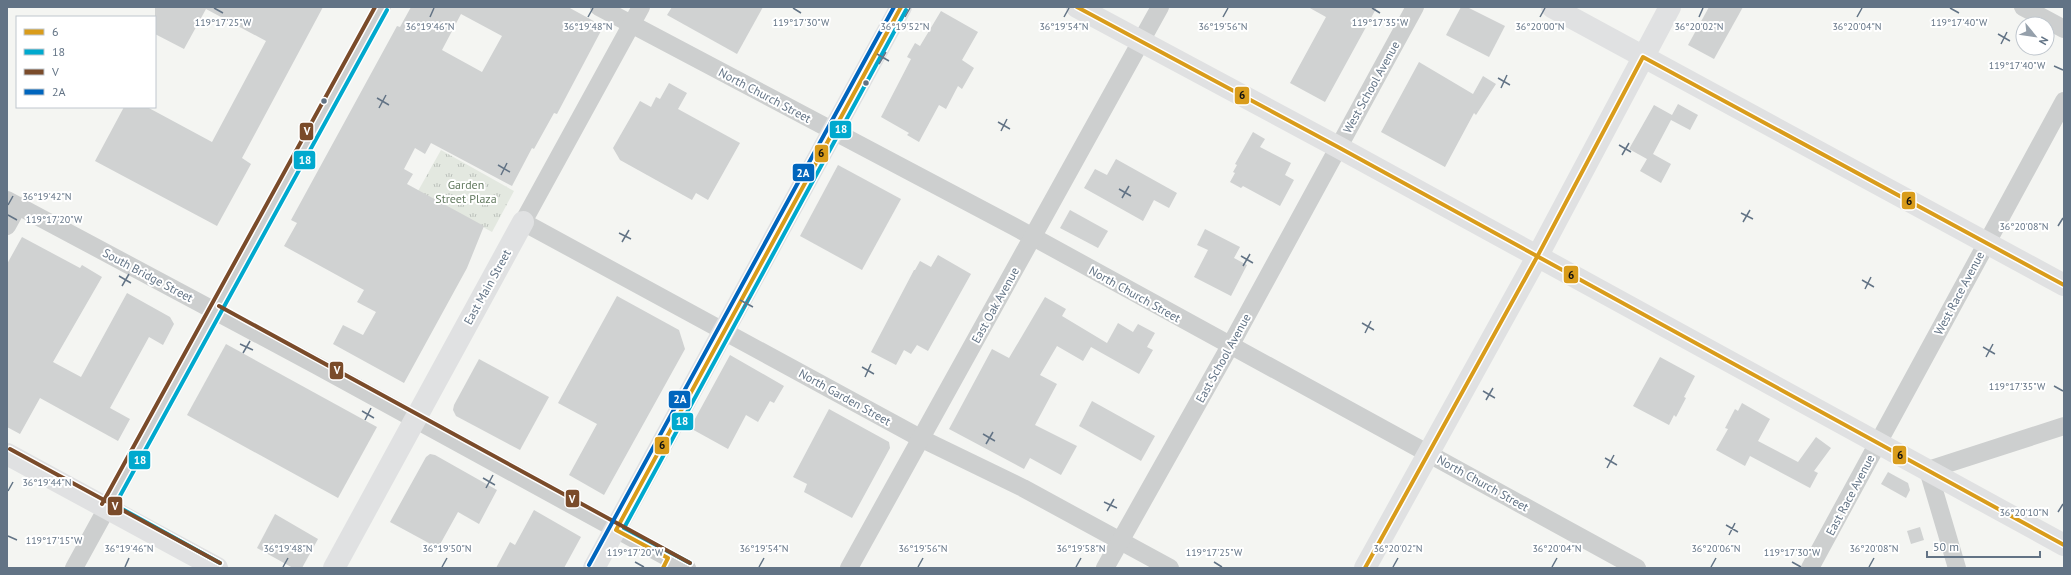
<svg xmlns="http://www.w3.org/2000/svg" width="2071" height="575" viewBox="0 0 2071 575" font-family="'PT Sans',sans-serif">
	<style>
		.park { fill: url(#park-tufts) }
		.building { fill: #d0d2d2; fill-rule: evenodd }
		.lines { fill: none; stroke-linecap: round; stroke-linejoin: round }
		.street { stroke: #cdcfcf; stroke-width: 18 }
		.secondary { stroke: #e0e1e2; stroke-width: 22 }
		.primary { stroke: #e0e1e2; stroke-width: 22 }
		.bus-1-casing { stroke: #fff; stroke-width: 7 }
		.bus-2-casing { stroke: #fff; stroke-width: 7 }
		.bus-3-casing { stroke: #fff; stroke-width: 7 }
		.bus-4-casing { stroke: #fff; stroke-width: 7 }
		.bus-1 { stroke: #d99c1b; stroke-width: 4 }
		.bus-2 { stroke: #00a9ce; stroke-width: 4 }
		.bus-3 { stroke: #7a4b2a; stroke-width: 4 }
		.bus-4 { stroke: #0065bd; stroke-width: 4 }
		.ticks { fill: none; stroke: #627385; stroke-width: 1.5 }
		.bus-dot { fill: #627385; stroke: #fff; stroke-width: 1.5 }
		.labels { text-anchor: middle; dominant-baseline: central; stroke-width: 4; stroke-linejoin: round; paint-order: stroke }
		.street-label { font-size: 12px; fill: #627385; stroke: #fff }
		.park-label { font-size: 12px; fill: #647b61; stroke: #fff }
		.ticks-label { font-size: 10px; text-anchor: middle; fill: #627385; stroke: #fff; stroke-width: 4; stroke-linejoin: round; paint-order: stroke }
		.line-badge { stroke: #fff; stroke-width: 1.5 }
		.badge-label { font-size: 11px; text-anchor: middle; font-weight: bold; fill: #fff }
		.pale-badge-label { font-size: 11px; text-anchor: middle; font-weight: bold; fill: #111 }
	</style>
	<defs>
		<pattern id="park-tufts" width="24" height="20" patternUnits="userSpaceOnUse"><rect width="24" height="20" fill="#e3e8e0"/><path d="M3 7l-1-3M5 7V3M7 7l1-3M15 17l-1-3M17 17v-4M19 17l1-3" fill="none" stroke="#bbc0bb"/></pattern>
	</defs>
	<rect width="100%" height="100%" fill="#f4f5f2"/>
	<!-- park -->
	<polygon class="park" points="441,150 514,191 492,232 418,191"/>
	<!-- building -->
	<g class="building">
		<polygon points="155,7 323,7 242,158 251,164 217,226 95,161 124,107 147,107 212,142 266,41 206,9 184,49 155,34"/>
		<path d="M 411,7 L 568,7 L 601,25 L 602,29 L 557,114 L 554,113 L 534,149 L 532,148 L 512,186 L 431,143 L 425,154 L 415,148 L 404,169 L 413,174 L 407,184 L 484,226 L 467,268 L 404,383 L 333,344 L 343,325 L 363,335 L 376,312 L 357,302 L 364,290 L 284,246 L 297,223 L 291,220 L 397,26 L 400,27 ZM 461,14 L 502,36 L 482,72 L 442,50 Z"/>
		<polygon points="672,7 763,7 737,54 667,15"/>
		<polygon points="1308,7 1377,7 1325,102 1290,83 1326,17"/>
		<polygon points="1461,7 1467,7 1505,26 1489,57 1446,35"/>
		<polygon points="1709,7 1743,7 1714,59 1688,45"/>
		<polygon points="941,11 978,32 962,60 974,68 962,89 958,86 946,109 939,105 919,142 907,135 909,133 881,117 911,59 907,57 915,43 920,46"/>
		<polygon points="1419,62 1473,94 1483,76 1496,84 1476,115 1474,113 1445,167 1381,132"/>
		<polygon points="669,83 687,93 678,109 740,143 708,200 696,193 692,200 620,160 613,148 640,101 651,107 656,97 660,99"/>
		<polygon points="1678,104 1698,115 1690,130 1671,120 1653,154 1671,164 1661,183 1640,171 1647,159 1629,149 1654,105 1672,115"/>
		<polygon points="1253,132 1265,139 1260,147 1291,163 1285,175 1294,180 1280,206 1243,186 1241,188 1230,182 1235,173 1233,172 1237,165 1235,164"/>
		<polygon points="1116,159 1177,193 1169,208 1154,200 1143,221 1084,188 1095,169 1107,175"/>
		<polygon points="838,165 901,199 862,270 800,236"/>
		<polygon points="1070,210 1108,231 1098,248 1060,228"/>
		<polygon points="1205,229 1240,247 1234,258 1247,265 1231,296 1194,277 1208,250 1197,245"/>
		<polygon points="22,237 80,268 82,265 102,277 53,362 81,377 127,293 170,317 174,324 163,345 149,337 110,408 130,419 118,441 40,398 20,434 7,427 7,264"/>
		<polygon points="938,255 971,274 928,351 917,345 911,354 904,350 896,365 871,352 914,270 915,270 920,261 931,267"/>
		<polygon points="617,296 679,330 685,349 604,495 569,475 597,424 558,403"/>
		<polygon points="1045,297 1066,309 1062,316 1107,343 1118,323 1133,332 1138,324 1155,333 1147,347 1153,350 1139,374 1091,347 1083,361 1057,346 1040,375 1057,384 1035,425 1077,446 1061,475 1030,458 1024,469 949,429 992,349 1009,358"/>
		<polygon points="226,344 377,427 338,498 187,415"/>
		<polygon points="730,355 784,386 774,403 770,401 758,422 746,415 728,449 690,428"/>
		<polygon points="1660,357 1695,376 1684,397 1686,398 1676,417 1674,415 1669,425 1633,406"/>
		<polygon points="479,359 549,397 520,450 456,416 453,410 454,405"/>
		<polygon points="1092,401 1155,436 1141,461 1079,426"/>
		<polygon points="1742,403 1770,419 1758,441 1798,462 1816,437 1831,448 1814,471 1818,473 1810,488 1750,456 1745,466 1716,450 1728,429 1725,428 1735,409 1738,411"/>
		<polygon points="829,409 889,442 890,448 852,518 804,492 807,484 793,477"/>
		<polygon points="430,454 435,455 497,490 479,524 458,512 438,548 390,522 426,457"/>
		<polygon points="1888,472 1908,483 1910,490 1906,498 1881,484"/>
		<polygon points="534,510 581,537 564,568 496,568 510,542 515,545"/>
		<polygon points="275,514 318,539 302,568 293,568 257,548"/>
		<polygon points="1920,527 1924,540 1911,544 1907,531"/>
	</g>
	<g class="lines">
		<!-- street -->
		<g class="street">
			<polyline points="599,7 1013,226 1637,568"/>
			<polyline points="641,7 523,222 920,438 1023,488 1170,568"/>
			<polyline points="2023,7 2064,29"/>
			<polyline points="7,200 316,365 687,568"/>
			<polyline points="7,226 18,206"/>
			<polyline points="74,568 382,7"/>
			<polyline points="849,568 1160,7"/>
			<polyline points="1105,568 1230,346 1415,7"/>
			<polyline points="1810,568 2064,101"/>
			<polyline points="1957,568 1928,470 2064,426"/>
		</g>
		<!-- secondary -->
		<g class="secondary">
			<polyline points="7,454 217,568"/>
			<polyline points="334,568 523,222"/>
			<polyline points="594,568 901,7"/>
			<polyline points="1365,568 1537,257 1670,7"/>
		</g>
		<!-- primary -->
		<g class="primary">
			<polyline points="1077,7 1338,147 2064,545"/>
			<polyline points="1552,7 2064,285"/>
		</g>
		<!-- bus-1 casing -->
		<g class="bus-1-casing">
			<g id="bus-1">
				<polyline points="1077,7 1338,147 2064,545"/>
				<polyline points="663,568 668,558 616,530 901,7"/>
				<polyline points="1365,568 1537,257 1643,57 2064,285"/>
			</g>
		</g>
		<!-- bus-2 casing -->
		<g class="bus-2-casing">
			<g id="bus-2">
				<polyline points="220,563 115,505 387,10"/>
				<polyline points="690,563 624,528 906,10"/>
			</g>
		</g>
		<!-- bus-3 casing -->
		<g class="bus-3-casing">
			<g id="bus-3">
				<polyline points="219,306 690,563"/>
				<polyline points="10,449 220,563"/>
				<polyline points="102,504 375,7"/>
			</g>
		</g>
		<!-- bus-4 casing -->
		<g class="bus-4-casing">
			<polyline id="bus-4" points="589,565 894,7"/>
		</g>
		<!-- bus-1 -->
		<use href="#bus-1" class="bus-1"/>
		<!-- bus-2 -->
		<use href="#bus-2" class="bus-2"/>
		<!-- bus-3 -->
		<use href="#bus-3" class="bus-3"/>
		<!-- bus-4 -->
		<use href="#bus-4" class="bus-4"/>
	</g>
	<!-- ticks -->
	<path class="ticks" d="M 214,8 L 223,13M 793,8 L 801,13M 1372,8 L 1380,13M 1950,8 L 1959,13M 430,17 L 434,8M 588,17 L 593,8M 905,17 L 910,8M 1064,17 L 1069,8M 1223,17 L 1228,8M 1540,17 L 1545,8M 1699,17 L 1703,8M 1857,17 L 1862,8M 1998,34 L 2010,41M 2001,44 L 2007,32M 877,54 L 889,61M 879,64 L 886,52M 2054,66 L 2063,70M 1498,78 L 1510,85M 1501,88 L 1507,75M 377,98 L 389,105M 379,108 L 386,95M 998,122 L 1010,129M 1001,131 L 1007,119M 1619,145 L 1631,152M 1622,155 L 1629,143M 498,165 L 510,172M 501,175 L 507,163M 1119,189 L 1131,196M 1122,198 L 1129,186M 8,205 L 13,196M 1741,213 L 1753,219M 8,215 L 17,220M 1743,222 L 1750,210M 2058,226 L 2063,218M 619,233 L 631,239M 622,242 L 629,230M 1241,256 L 1253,263M 1243,266 L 1250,254M 119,276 L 131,283M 1862,280 L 1874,287M 122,286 L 129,274M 1865,289 L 1871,277M 740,300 L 753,307M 743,309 L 750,297M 1362,323 L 1374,330M 1365,333 L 1371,321M 240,344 L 253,350M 1983,347 L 1995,354M 243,353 L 250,341M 1986,357 L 1993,344M 862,367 L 874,374M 865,377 L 871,364M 2054,386 L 2063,391M 1483,391 L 1495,398M 1486,400 L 1493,388M 362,411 L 374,418M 365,420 L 371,408M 983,434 L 995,441M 986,444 L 993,432M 1605,458 L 1617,465M 1607,468 L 1614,455M 483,478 L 495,485M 486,488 L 493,475M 8,491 L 13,482M 1104,502 L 1117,508M 1107,511 L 1114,499M 2058,512 L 2063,504M 1726,525 L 1738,532M 1729,535 L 1735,523M 8,536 L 17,540M 635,562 L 644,567M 1214,562 L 1222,567M 1792,562 L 1801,567M 125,567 L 129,558M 283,567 L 288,558M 442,567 L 447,558M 759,567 L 764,558M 918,567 L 923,558M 1076,567 L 1081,558M 1393,567 L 1398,558M 1552,567 L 1557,558M 1711,567 L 1716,558M 1869,567 L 1874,558"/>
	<!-- markers -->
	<g class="bus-dot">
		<circle cx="866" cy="83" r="3.5"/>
		<circle cx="324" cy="101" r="3.5"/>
	</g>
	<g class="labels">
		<!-- street labels -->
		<g class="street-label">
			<text transform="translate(1371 87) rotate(-61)">West School Avenue</text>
			<text transform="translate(765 95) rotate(28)">North Church Street</text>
			<text transform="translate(148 275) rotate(28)">South Bridge Street</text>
			<text transform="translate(487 287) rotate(-61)">East Main Street</text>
			<text transform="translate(1959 293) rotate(-62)">West Race Avenue</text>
			<text transform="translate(1135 294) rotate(29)">North Church Street</text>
			<text transform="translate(995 305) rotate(-61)">East Oak Avenue</text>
			<text transform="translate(1223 358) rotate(-61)">East School Avenue</text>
			<text transform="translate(845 397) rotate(29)">North Garden Street</text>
			<text transform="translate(1483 483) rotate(29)">North Church Street</text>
			<text transform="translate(1850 495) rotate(-62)">East Race Avenue</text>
		</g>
		<!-- park labels -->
		<g class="park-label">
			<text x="466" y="184">Garden<tspan x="466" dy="14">Street Plaza</tspan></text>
		</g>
	</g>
	<g class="ticks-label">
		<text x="1380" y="26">119°17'35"W</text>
		<text x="223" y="26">119°17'25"W</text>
		<text x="801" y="26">119°17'30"W</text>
		<text x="1959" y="26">119°17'40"W</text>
		<text x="430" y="30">36°19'46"N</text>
		<text x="588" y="30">36°19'48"N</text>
		<text x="905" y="30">36°19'52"N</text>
		<text x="1064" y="30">36°19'54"N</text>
		<text x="1223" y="30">36°19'56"N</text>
		<text x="1540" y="30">36°20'00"N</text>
		<text x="1699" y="30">36°20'02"N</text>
		<text x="1857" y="30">36°20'04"N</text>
		<text x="2017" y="69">119°17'40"W</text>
		<text x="47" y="200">36°19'42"N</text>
		<text x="54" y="223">119°17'20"W</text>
		<text x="2024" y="230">36°20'08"N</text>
		<text x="2017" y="390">119°17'35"W</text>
		<text x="47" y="486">36°19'44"N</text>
		<text x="2024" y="516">36°20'10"N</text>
		<text x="54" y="544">119°17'15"W</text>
		<text x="129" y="552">36°19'46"N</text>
		<text x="288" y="552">36°19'48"N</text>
		<text x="447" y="552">36°19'50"N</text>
		<text x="764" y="552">36°19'54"N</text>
		<text x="923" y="552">36°19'56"N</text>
		<text x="1081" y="552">36°19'58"N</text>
		<text x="1398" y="552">36°20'02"N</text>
		<text x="1557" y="552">36°20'04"N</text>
		<text x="1716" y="552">36°20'06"N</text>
		<text x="1874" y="552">36°20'08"N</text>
		<text x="635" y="556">119°17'20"W</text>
		<text x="1214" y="556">119°17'25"W</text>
		<text x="1792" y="556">119°17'30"W</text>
	</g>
	<g class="line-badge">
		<rect x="1234" y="86" width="16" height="19" rx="4" fill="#d99c1b"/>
		<rect x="829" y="120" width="23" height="19" rx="4" fill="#00a9ce"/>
		<rect x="299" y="122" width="15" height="19" rx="4" fill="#7a4b2a"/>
		<rect x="814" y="144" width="15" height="19" rx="4" fill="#d99c1b"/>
		<rect x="293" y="150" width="23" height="20" rx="4" fill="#00a9ce"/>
		<rect x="792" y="163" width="23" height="19" rx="4" fill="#0065bd"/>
		<rect x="1901" y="191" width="15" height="19" rx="4" fill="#d99c1b"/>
		<rect x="1563" y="265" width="16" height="19" rx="4" fill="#d99c1b"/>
		<rect x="329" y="361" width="15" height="19" rx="4" fill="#7a4b2a"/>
		<rect x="668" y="390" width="23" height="19" rx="4" fill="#0065bd"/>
		<rect x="671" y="412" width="23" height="19" rx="4" fill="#00a9ce"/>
		<rect x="654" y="436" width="16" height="19" rx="4" fill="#d99c1b"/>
		<rect x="1892" y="445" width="15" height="20" rx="4" fill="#d99c1b"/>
		<rect x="128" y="450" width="23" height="20" rx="4" fill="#00a9ce"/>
		<rect x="565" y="489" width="15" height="19" rx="4" fill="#7a4b2a"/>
		<rect x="107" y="496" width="16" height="20" rx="4" fill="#7a4b2a"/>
	</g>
	<g class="badge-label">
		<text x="841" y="133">18</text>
		<text x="307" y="135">V</text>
		<text x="305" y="164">18</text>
		<text x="803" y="177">2A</text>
		<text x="337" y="374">V</text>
		<text x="680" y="403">2A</text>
		<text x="682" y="425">18</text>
		<text x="140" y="464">18</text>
		<text x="572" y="503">V</text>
		<text x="115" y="510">V</text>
	</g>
	<g class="pale-badge-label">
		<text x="1242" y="99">6</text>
		<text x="821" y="157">6</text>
		<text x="1909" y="205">6</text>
		<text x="1571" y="279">6</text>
		<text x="662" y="449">6</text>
		<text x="1900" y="459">6</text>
	</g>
	<!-- border -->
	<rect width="2071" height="575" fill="none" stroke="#627385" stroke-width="16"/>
	<!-- legend -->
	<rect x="16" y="16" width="140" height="92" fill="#ffffff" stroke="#c0c7ce"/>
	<rect x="24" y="29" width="20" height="6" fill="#d99c1b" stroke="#c0c7ce"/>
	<text x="52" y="36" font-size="12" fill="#627385">6</text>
	<rect x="24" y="49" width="20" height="6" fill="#00a9ce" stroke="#c0c7ce"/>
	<text x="52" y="56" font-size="12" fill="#627385">18</text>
	<rect x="24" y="69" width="20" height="6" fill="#7a4b2a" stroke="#c0c7ce"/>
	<text x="52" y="76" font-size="12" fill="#627385">V</text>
	<rect x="24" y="89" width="20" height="6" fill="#0065bd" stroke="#c0c7ce"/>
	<text x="52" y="96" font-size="12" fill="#627385">2A</text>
	<!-- north arrow -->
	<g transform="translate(2035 36) rotate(119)"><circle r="19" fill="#ffffff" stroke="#c0c7ce"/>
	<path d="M0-3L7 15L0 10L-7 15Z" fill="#95a0ab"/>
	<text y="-6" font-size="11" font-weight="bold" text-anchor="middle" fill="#627385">N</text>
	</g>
	<!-- scale -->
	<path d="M1927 551v6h113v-6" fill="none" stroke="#627385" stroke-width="2"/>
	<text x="1933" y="551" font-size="12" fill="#627385" stroke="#ffffff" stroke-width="3" paint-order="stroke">50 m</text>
</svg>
